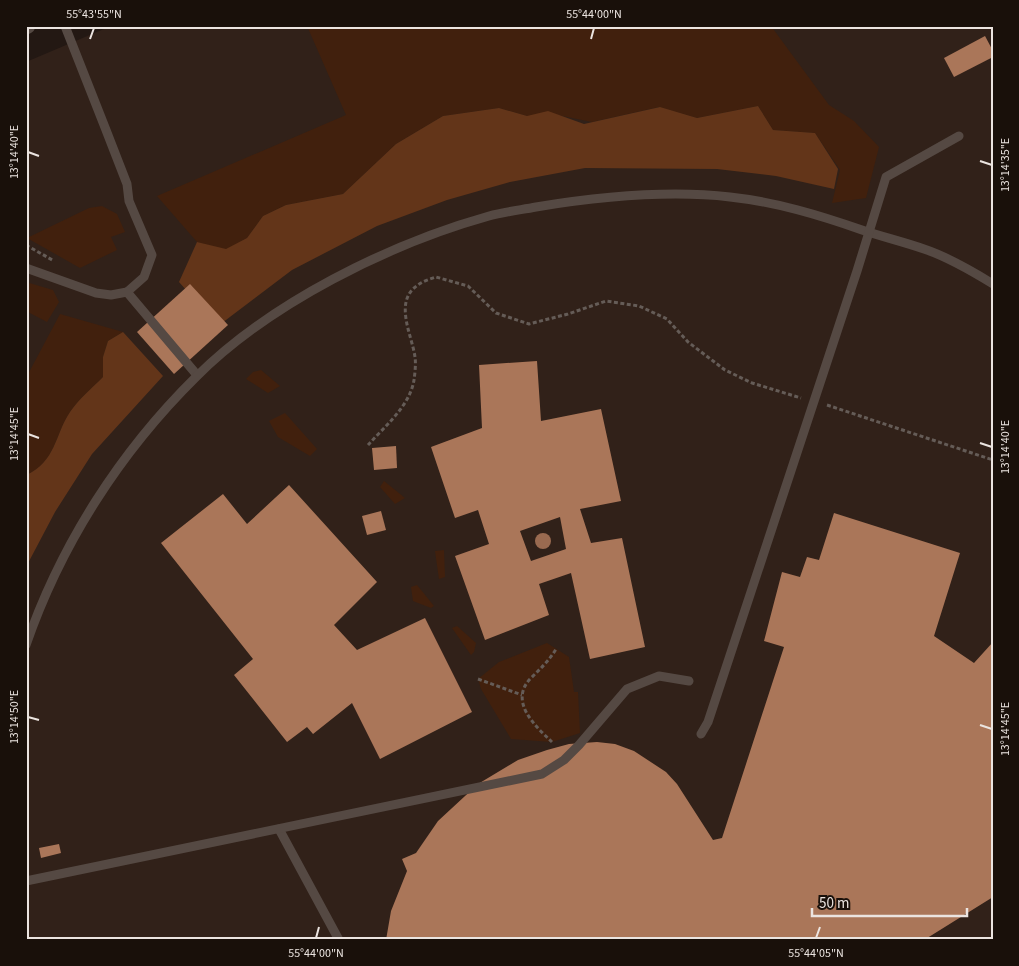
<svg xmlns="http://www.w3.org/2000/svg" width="1019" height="966" viewBox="0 0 1019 966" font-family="'Source Sans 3',sans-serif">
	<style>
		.built { fill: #312119 }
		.green { fill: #41200d }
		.water { fill: #633519 }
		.building { fill: #aa7659; fill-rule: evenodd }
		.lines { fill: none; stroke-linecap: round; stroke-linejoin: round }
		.path { stroke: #655c57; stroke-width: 3; stroke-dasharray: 4 2.5; stroke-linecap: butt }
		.lane { stroke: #554943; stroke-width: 9 }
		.street { stroke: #554943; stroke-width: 15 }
		.tree { fill: #9a6a50 }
		.ticks { fill: none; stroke: #ebe4e0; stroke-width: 2 }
		.neatline { fill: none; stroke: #ebe4e0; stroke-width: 2 }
		.ticks-label { font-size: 12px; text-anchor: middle; fill: #ebe4e0 }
	</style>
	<rect width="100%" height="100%" fill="#231813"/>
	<!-- built -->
	<polygon class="built" points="111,26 993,26 993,940 26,940 26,62"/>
	<!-- green -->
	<g class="green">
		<polygon points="307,26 771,26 829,105 854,121 879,147 866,198 832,203 840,170 815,133 773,130 758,106 697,118 659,107 592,122 557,115 527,116 499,108 443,116 396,144 343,194 286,205 263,216 247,238 226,250 197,242 157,196 346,115"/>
		<polygon points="102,206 117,214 125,232 111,237 117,250 80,268 27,238 89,208"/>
		<polygon points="26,282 53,290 59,302 47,322 26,311"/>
		<path d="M 60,314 L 123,332 L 108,341 L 103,357 L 103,377 C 92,388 79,399 70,412 C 55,434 56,462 26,475 L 26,378 Z"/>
		<polygon points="261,370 280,386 268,393 246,379 253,372"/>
		<polygon points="285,413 317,449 310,456 278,437 269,421"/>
		<polygon points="384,481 405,498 395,504 380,487"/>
		<polygon points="444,550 445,577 439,579 435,551"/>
		<polygon points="417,585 434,606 431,608 413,601 411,587"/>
		<polygon points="457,626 476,643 474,652 471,655 452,628"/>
		<polygon points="547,643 569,657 574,692 578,692 580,733 552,742 511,739 481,689 478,679 499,662"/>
	</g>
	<!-- water -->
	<g class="water">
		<polygon points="758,106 773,130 815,133 838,169 834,189 776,176 717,169 585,168 510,182 447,200 377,226 292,270 218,326 179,282 197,242 226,249 247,238 263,216 286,205 343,194 396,144 443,116 499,108 527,116 548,111 584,124 660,107 697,118"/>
		<path d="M 123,332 L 163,376 L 92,454 L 55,512 L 26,567 L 26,475 C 56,462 55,434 70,412 C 79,399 92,388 103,377 L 103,357 L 108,341 Z"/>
	</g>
	<!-- building -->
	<g class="building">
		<polygon points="985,36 993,51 993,57 954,77 944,58"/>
		<polygon points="190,284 228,325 174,374 137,332"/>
		<path d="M 537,361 L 541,421 L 601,409 L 621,501 L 580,509 L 591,543 L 622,538 L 645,647 L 590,659 L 571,573 L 539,584 L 549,615 L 485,640 L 455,556 L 489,544 L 478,510 L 455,518 L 431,447 L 482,428 L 479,365 ZM 560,517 L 566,549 L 531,561 L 520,531 Z"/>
		<polygon points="396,446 397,468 374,470 372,448"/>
		<polygon points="289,485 377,582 334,625 357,650 425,618 472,712 380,759 352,703 313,734 307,727 287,742 234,675 253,659 161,543 223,494 247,524"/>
		<polygon points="381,511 386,530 367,535 362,516"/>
		<polygon points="834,513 960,553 934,636 974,663 993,642 993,897 924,940 386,940 391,911 407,871 402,859 416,853 438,821 478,784 518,760 547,750 569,744 597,742 615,744 634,751 666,772 677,784 713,840 722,838 784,647 764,641 782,572 800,577 807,557 819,560"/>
		<polygon points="59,844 61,853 41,858 39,848"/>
	</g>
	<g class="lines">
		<!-- path -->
		<g class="path">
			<polyline points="26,245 54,261"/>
			<polyline points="827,405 993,460"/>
			<path d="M 368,445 C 384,427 410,406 414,380 C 415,373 416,363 415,357 C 412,335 393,301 418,285 C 423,281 430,279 436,277 L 468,286 L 496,313 L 529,324 L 568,314 L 606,301 L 639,306 L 667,319 L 688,342 L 725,370 L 752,383 L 801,398"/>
			<polyline points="478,679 522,695"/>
			<path d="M 552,742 C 535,726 509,702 530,679 C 540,669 549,661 556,649"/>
		</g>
		<!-- lane -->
		<g class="lane">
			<polyline points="65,26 106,130 127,184 129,201 152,255 144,277 127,292"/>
			<polyline points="26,268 96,293 111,295 127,292 197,375"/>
			<path d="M 26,645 C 61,544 120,452 196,377 C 270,303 389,244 489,216 C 504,212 520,210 536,207 C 597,197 669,190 730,197 C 776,202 819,215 862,230 C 883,237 904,242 924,249 C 948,257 972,271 993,284"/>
			<polyline points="701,734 708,722 857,271 886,177 959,136"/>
			<polyline points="279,829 339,940"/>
			<polyline points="26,881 542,774 564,760 579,745 627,689 659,676 689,681"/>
		</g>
		<!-- street -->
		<polyline class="street" points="26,27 28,26"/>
	</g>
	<!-- trees -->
	<circle class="tree" cx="543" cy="541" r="8"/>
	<!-- ticks -->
	<path class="ticks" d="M 90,39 L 94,28M 591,39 L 594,28M 28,152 L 39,156M 980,161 L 992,165M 28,434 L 39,438M 980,443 L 992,447M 28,717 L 39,720M 980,725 L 992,729M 316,938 L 319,927M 816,938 L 820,927"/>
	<!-- border -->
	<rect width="1019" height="966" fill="none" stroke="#19100a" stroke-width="55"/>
	<!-- scale -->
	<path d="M812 908v8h155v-8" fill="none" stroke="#ebe4e0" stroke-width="2.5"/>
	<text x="819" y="908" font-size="15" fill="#ebe4e0" stroke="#19100a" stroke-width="4" paint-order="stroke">50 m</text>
	<rect x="28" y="28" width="964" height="910" class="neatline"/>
	<g class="ticks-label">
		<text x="94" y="18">55°43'55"N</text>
		<text x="594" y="18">55°44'00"N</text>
		<text transform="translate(14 152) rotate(-90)" y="4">13°14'40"E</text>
		<text transform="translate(1005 165) rotate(-90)" y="4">13°14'35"E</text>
		<text transform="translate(14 434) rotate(-90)" y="4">13°14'45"E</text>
		<text transform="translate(1005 447) rotate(-90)" y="4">13°14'40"E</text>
		<text transform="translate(14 717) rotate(-90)" y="4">13°14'50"E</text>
		<text transform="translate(1005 729) rotate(-90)" y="4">13°14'45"E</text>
		<text x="316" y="957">55°44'00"N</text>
		<text x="816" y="957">55°44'05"N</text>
	</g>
</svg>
